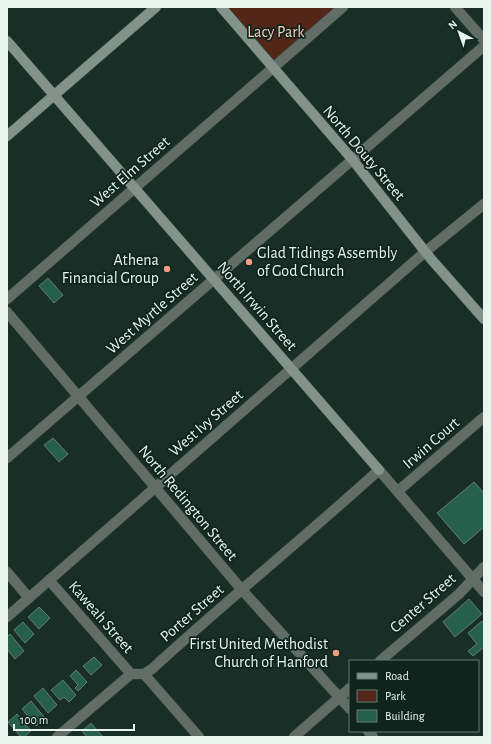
<svg xmlns="http://www.w3.org/2000/svg" width="491" height="744" viewBox="0 0 491 744" font-family="'Alegreya Sans',sans-serif">
	<style>
		.green { fill: #542618 }
		.building { fill: #26604d; stroke: #647c72 }
		.lines { fill: none; stroke-linecap: round; stroke-linejoin: round }
		.street-casing { stroke: #354a42; stroke-width: 11 }
		.secondary-casing { stroke: #354a42; stroke-width: 11 }
		.street { stroke: #626d68; stroke-width: 10 }
		.secondary { stroke: #83938c; stroke-width: 10 }
		.poi-dot { fill: #f39f85; stroke: #0e241c; stroke-width: 1.5 }
		.labels { text-anchor: middle; dominant-baseline: central; stroke-width: 3.5; stroke-linejoin: round; paint-order: stroke }
		.park-label { font-size: 16px; fill: #fdcdbf; stroke: #0e241c }
		.street-label { font-size: 16px; fill: #e8f5ef; stroke: #0e241c }
		.poi-label { font-size: 16px; fill: #e8f5ef; stroke: #0e241c; text-anchor: end }
	</style>
	<rect width="100%" height="100%" fill="#182e26"/>
	<!-- green -->
	<polygon class="green" points="221,7 343,7 273,68"/>
	<!-- building -->
	<g class="building">
		<polygon points="48,278 63,295 54,303 39,286"/>
		<polygon points="53,438 68,454 59,462 44,445"/>
		<polygon points="474,482 484,493 484,527 464,544 437,513"/>
		<polygon points="469,599 482,614 455,637 443,622"/>
		<polygon points="39,607 50,618 39,629 28,617"/>
		<polygon points="482,621 484,623 484,647 473,656 468,651 477,644 468,633"/>
		<polygon points="23,622 34,634 25,643 14,630"/>
		<polygon points="10,634 24,651 15,659 7,649 7,637"/>
		<polygon points="94,657 102,665 91,675 83,666"/>
		<polygon points="76,670 87,682 78,691 75,688 78,685 70,676"/>
		<polygon points="63,680 76,695 69,702 64,697 60,700 51,690"/>
		<polygon points="43,688 57,705 48,713 34,696"/>
		<polygon points="31,701 45,718 36,726 22,709"/>
		<polygon points="17,714 31,731 24,737 21,737 8,722"/>
		<polygon points="91,723 103,737 87,737 82,731"/>
	</g>
	<g class="lines">
		<!-- street casing -->
		<g class="street-casing">
			<g id="street">
				<polyline points="455,7 484,40"/>
				<polyline points="7,299 343,7"/>
				<polyline points="7,312 242,590 350,709"/>
				<polyline points="7,458 484,46"/>
				<polyline points="398,491 484,417"/>
				<polyline points="7,572 29,598"/>
				<polyline points="49,580 131,674"/>
				<polyline points="7,617 425,252 484,204"/>
				<polyline points="380,661 459,594 484,567"/>
				<polyline points="144,674 199,737"/>
				<polyline points="368,731 373,737"/>
				<path d="M 57,737 L 131,674 L 144,674 L 152,669 C 226,601 304,538 379,470 L 484,592"/>
				<polyline points="294,737 350,688"/>
			</g>
		</g>
		<!-- secondary casing -->
		<g class="secondary-casing">
			<g id="secondary">
				<polyline points="221,7 352,159 431,259 484,319"/>
				<polyline points="7,41 379,470"/>
				<polyline points="7,136 156,7"/>
			</g>
		</g>
		<!-- street -->
		<use href="#street" class="street"/>
		<!-- secondary -->
		<use href="#secondary" class="secondary"/>
	</g>
	<!-- markers -->
	<g class="poi-dot">
		<circle cx="249" cy="262" r="4"/>
		<circle cx="167" cy="269" r="4"/>
		<circle cx="336" cy="653" r="4"/>
	</g>
	<g class="labels">
		<!-- park labels -->
		<g class="park-label">
			<text x="276" y="32">Lacy Park</text>
		</g>
		<!-- street labels -->
		<g class="street-label">
			<text transform="translate(364 153) rotate(50)">North Douty Street</text>
			<text transform="translate(130 172) rotate(-41)">West Elm Street</text>
			<text transform="translate(257 306) rotate(49)">North Irwin Street</text>
			<text transform="translate(152 313) rotate(-41)">West Myrtle Street</text>
			<text transform="translate(206 423) rotate(-41)">West Ivy Street</text>
			<text transform="translate(431 443) rotate(-41)">Irwin Court</text>
			<text transform="translate(188 503) rotate(50)">North Redington Street</text>
			<text transform="translate(423 603) rotate(-41)">Center Street</text>
			<text transform="translate(192 613) rotate(-41)">Porter Street</text>
			<text transform="translate(101 617) rotate(49)">Kaweah Street</text>
		</g>
		<!-- poi labels -->
		<g class="poi-label">
			<text x="257" y="253" text-anchor="start">Glad Tidings Assembly<tspan x="257" dy="18">of God Church</tspan></text>
			<text x="159" y="260">Athena<tspan x="159" dy="18">Financial Group</tspan></text>
			<text x="328" y="644">First United Methodist<tspan x="328" dy="18">Church of Hanford</tspan></text>
		</g>
	</g>
	<!-- border -->
	<rect width="491" height="744" fill="none" stroke="#e8f5ef" stroke-width="16"/>
	<!-- legend -->
	<rect x="349" y="660" width="130" height="72" fill="#0e241c" stroke="#657870"/>
	<rect x="357" y="673" width="20" height="6" fill="#83938c" stroke="#657870"/>
	<text x="385" y="680" font-size="12" fill="#e8f5ef">Road</text>
	<rect x="357" y="690" width="20" height="12" fill="#542618" stroke="#657870"/>
	<text x="385" y="700" font-size="12" fill="#e8f5ef">Park</text>
	<rect x="357" y="710" width="20" height="12" fill="#26604d" stroke="#657870"/>
	<text x="385" y="720" font-size="12" fill="#e8f5ef">Building</text>
	<!-- north arrow -->
	<g transform="translate(459 32) rotate(319)" stroke="#0e241c" stroke-width="3" paint-order="stroke">
	<path d="M0-3L7 15L0 10L-7 15Z" fill="#e8f5ef"/>
	<text y="-6" font-size="11" font-weight="bold" text-anchor="middle" fill="#e8f5ef">N</text>
	</g>
	<!-- scale -->
	<path d="M14 724v6h120v-6" fill="none" stroke="#e8f5ef" stroke-width="2"/>
	<text x="20" y="724" font-size="12" fill="#e8f5ef" stroke="#0e241c" stroke-width="3" paint-order="stroke">100 m</text>
</svg>
